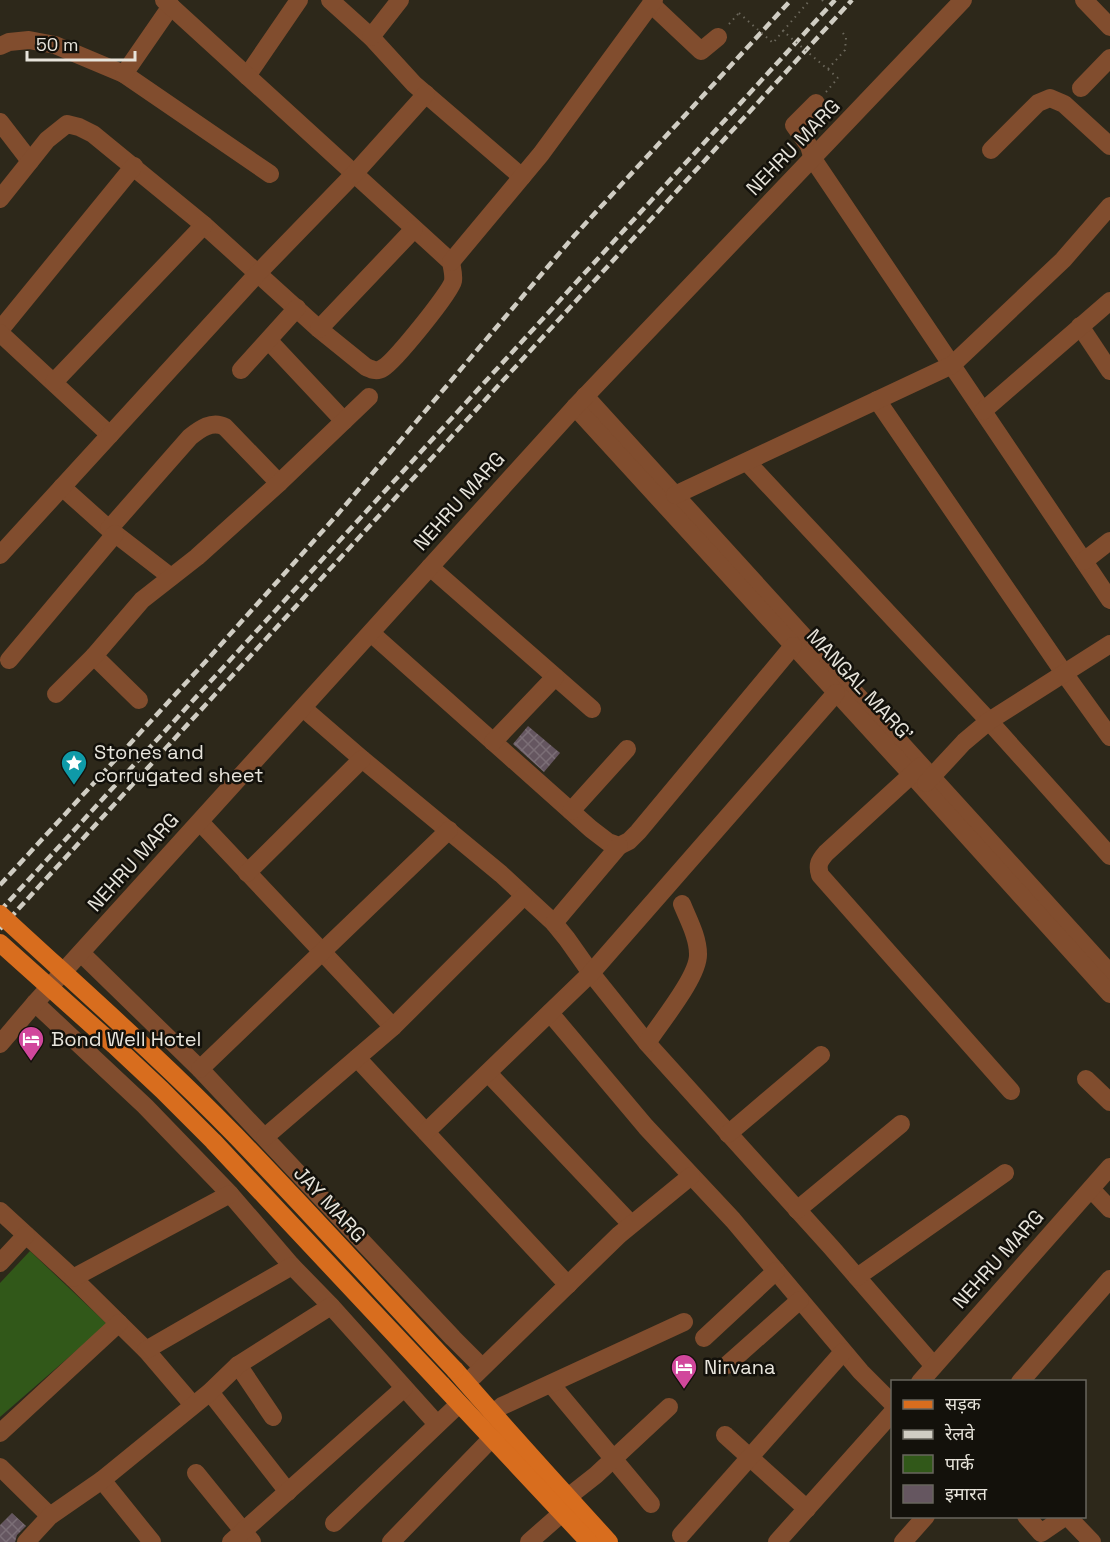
<svg xmlns="http://www.w3.org/2000/svg" width="1110" height="1542" viewBox="0 0 1110 1542" font-family="'Space Grotesk','Noto Sans Devanagari',sans-serif">
	<style>
		.green { fill: #315819 }
		.building { fill: url(#building-cross-hatch) }
		.lines { fill: none; stroke-linecap: round; stroke-linejoin: round }
		.path { stroke: #6c685c; stroke-width: 2; stroke-dasharray: 1.5 4.5; stroke-linecap: butt }
		.minor { stroke: #814d2e; stroke-width: 18 }
		.major { stroke: #d86d1e; stroke-width: 18 }
		.rail { stroke: #d0cdc3; stroke-width: 4.5; stroke-dasharray: 9 4.5; stroke-linecap: butt }
		.path-bridge { stroke: #6c685c; stroke-width: 2; stroke-dasharray: 1.5 4.5; stroke-linecap: butt }
		.major-bridge { stroke: #d86d1e; stroke-width: 18 }
		.labels { text-anchor: middle; dominant-baseline: central; stroke-width: 5; stroke-linejoin: round; paint-order: stroke }
		.street-label { font-size: 20px; fill: #e7e4db; stroke: #13110b }
		.poi-label { font-size: 20px; fill: #e7e4db; stroke: #13110b; text-anchor: start }
	</style>
	<defs>
		<pattern id="building-cross-hatch" width="8" height="8" patternUnits="userSpaceOnUse" patternTransform="scale(1.5)"><rect width="8" height="8" fill="#655660"/><path d="M0 0l8 8M0 8l8-8" fill="none" stroke="#7b6e76"/></pattern>
	</defs>
	<rect width="100%" height="100%" fill="#2d281a"/>
	<!-- green -->
	<polygon class="green" points="30,1251 107,1324 0,1417 0,1283"/>
	<!-- building -->
	<g class="building">
		<polygon points="528,726 560,753 544,772 513,744"/>
		<polygon points="12,1513 26,1526 17,1535 15,1542 0,1542 0,1525"/>
	</g>
	<g class="lines">
		<!-- path -->
		<g class="path">
			<polyline points="822,0 824,2"/>
			<polyline points="729,24 739,13"/>
			<polyline points="783,31 810,0"/>
			<polyline points="828,69 845,50 846,38 843,33"/>
			<polyline points="826,92 838,78"/>
		</g>
		<!-- minor -->
		<g class="minor">
			<polyline points="330,0 371,37 414,84 522,177"/>
			<polyline points="1084,0 1110,27"/>
			<polyline points="651,4 701,51 718,37"/>
			<polyline points="371,37 400,0"/>
			<polyline points="0,46 9,42 29,40 55,45 124,74 270,174"/>
			<polyline points="124,74 171,6"/>
			<polyline points="247,76 299,0"/>
			<polyline points="1081,88 1110,58"/>
			<polyline points="816,103 794,125 809,146 813,159 1110,600"/>
			<polyline points="0,122 30,161"/>
			<polyline points="991,150 1038,103 1050,98 1064,104 1110,146"/>
			<path d="M 0,199 L 47,140 L 67,124 L 79,127 L 93,134 L 204,225 L 319,329 L 366,367 C 373,370 377,372 383,368 C 394,362 451,292 453,281 C 454,275 452,268 451,262 L 164,0"/>
			<polyline points="451,262 541,154 654,0"/>
			<polyline points="1080,326 1110,371"/>
			<polyline points="319,329 414,229"/>
			<polyline points="0,330 134,166"/>
			<polyline points="0,333 110,435"/>
			<polyline points="269,341 344,421"/>
			<polyline points="241,370 297,308"/>
			<polyline points="54,382 204,225"/>
			<polyline points="585,396 1110,973"/>
			<polyline points="877,400 1064,673 1110,737"/>
			<polyline points="575,407 912,775 1110,994"/>
			<polyline points="983,411 1110,301"/>
			<polyline points="747,462 989,721 1110,856"/>
			<polyline points="62,487 109,529 171,577"/>
			<polyline points="675,495 952,365 1063,260 1110,206"/>
			<path d="M 109,529 L 190,437 C 200,429 212,420 225,427 L 279,483"/>
			<polyline points="0,555 258,273 354,174 426,94"/>
			<polyline points="1084,561 1110,541"/>
			<polyline points="430,567 592,709"/>
			<polyline points="371,633 591,829 608,842 619,846 629,841 638,832 793,646"/>
			<polyline points="94,656 139,700"/>
			<polyline points="9,660 115,534"/>
			<polyline points="56,694 94,656 142,600 197,557 279,483 369,397"/>
			<polyline points="303,708 362,759 501,874 554,923 567,939 591,973 647,1043 831,1247 934,1366"/>
			<polyline points="493,742 555,677"/>
			<path d="M 921,766 L 826,853 C 819,861 817,865 820,875 L 1011,1091"/>
			<polyline points="926,783 964,742 989,721 1110,644"/>
			<polyline points="571,811 627,749"/>
			<polyline points="200,822 393,1027"/>
			<polyline points="247,873 362,759"/>
			<polyline points="554,923 619,846"/>
			<polyline points="81,953 200,1069 453,1338 482,1367"/>
			<polyline points="35,1003 145,1106 230,1194 292,1266 331,1306 437,1424"/>
			<polyline points="550,1013 646,1127 733,1220 861,1372 892,1403"/>
			<path d="M 647,1043 C 660,1023 699,976 698,954 C 698,937 688,919 682,904"/>
			<polyline points="0,1044 35,1003 575,407 963,0"/>
			<polyline points="357,1058 568,1285"/>
			<polyline points="200,1069 449,830"/>
			<polyline points="488,1073 631,1224"/>
			<polyline points="1086,1079 1110,1102"/>
			<polyline points="426,1132 591,973 836,693"/>
			<polyline points="728,1134 821,1055"/>
			<polyline points="265,1137 393,1027 524,896"/>
			<polyline points="1091,1189 1110,1209"/>
			<polyline points="797,1210 901,1124"/>
			<polyline points="0,1211 73,1278 146,1350 193,1405"/>
			<polyline points="0,1263 26,1235"/>
			<polyline points="857,1277 1005,1173"/>
			<polyline points="73,1278 230,1194"/>
			<polyline points="704,1338 776,1271"/>
			<polyline points="146,1350 292,1266"/>
			<polyline points="238,1365 273,1417"/>
			<polyline points="727,1365 800,1300"/>
			<polyline points="474,1376 619,1235 691,1176"/>
			<polyline points="920,1382 1110,1167"/>
			<polyline points="1020,1382 1110,1279"/>
			<polyline points="551,1384 651,1504"/>
			<polyline points="210,1392 288,1492"/>
			<polyline points="492,1414 502,1406 684,1322"/>
			<polyline points="0,1433 119,1323"/>
			<polyline points="725,1435 807,1509"/>
			<polyline points="0,1467 50,1516"/>
			<polyline points="196,1473 252,1542"/>
			<polyline points="102,1480 152,1542"/>
			<polyline points="568,1497 596,1475 669,1407"/>
			<polyline points="1026,1516 1041,1533 1066,1516"/>
			<polyline points="1067,1516 1092,1542"/>
			<polyline points="334,1523 459,1404"/>
			<polyline points="681,1535 843,1352"/>
			<polyline points="26,1542 50,1516 102,1480 210,1392 238,1365 331,1306"/>
			<polyline points="231,1542 404,1388"/>
			<polyline points="391,1542 492,1438"/>
			<polyline points="529,1542 562,1513"/>
			<polyline points="777,1542 892,1413"/>
			<polyline points="903,1542 926,1516"/>
		</g>
		<!-- major -->
		<g class="major">
			<path d="M 455,1370 C 505,1428 557,1485 609,1542"/>
			<polyline points="442,1385 589,1542"/>
		</g>
		<!-- rail -->
		<g class="rail">
			<polyline points="0,885 207,660 337,515 574,236 791,0"/>
			<polyline points="0,911 835,0"/>
			<polyline points="0,929 852,0"/>
		</g>
		<!-- path-bridge -->
		<polyline class="path-bridge" points="739,13 773,43 783,31 838,78"/>
		<!-- major-bridge -->
		<g class="major-bridge">
			<path d="M 0,914 C 79,987 160,1058 235,1135 C 309,1212 382,1292 455,1370"/>
			<polyline points="0,943 114,1045 162,1090 213,1141 442,1385"/>
		</g>
	</g>
	<!-- icons -->
	<defs>
		<g id="sight-pin" transform="scale(1.35)"><path d="M0 17L-7.5 6A9.5 9.5 0 1 1 7.5 6Z" fill="#0f9aa8" stroke="#13110b"/><path d="M0-6L1.8-2.2L6-1.7L2.9 1.2L3.7 5.4L0 3.3L-3.7 5.4L-2.9 1.2L-6-1.7L-1.8-2.2Z" fill="#fff"/></g>
		<g id="hotel-pin" transform="scale(1.35)"><path d="M0 17L-7.5 6A9.5 9.5 0 1 1 7.5 6Z" fill="#d1479c" stroke="#13110b"/><path d="M-6-4.5h1.5V1H6V5H4.5V3h-9V5H-6ZM-4 0a1.8 1.8 0 1 1 3.6 0ZM.5 0V-2.5h3Q6-2.5 6 0Z" fill="#fff"/></g>
	</defs>
	<g fill-rule="evenodd">
		<use href="#sight-pin" x="74" y="763"/>
		<use href="#hotel-pin" x="31" y="1039"/>
		<use href="#hotel-pin" x="684" y="1367"/>
	</g>
	<g class="labels">
		<!-- street labels -->
		<g class="street-label">
			<text transform="translate(793 147) rotate(-46)">NEHRU MARG</text>
			<text transform="translate(459 501) rotate(-48)">NEHRU MARG</text>
			<text transform="translate(860 685) rotate(47)">MANGAL MARG'</text>
			<text transform="translate(133 862) rotate(-48)">NEHRU MARG</text>
			<text transform="translate(330 1204) rotate(47)">JAY MARG</text>
			<text transform="translate(998 1259) rotate(-48)">NEHRU MARG</text>
		</g>
		<!-- poi labels -->
		<g class="poi-label">
			<text x="94" y="752">Stones and<tspan x="94" dy="23">corrugated sheet</tspan></text>
			<text x="51" y="1039">Bond Well Hotel</text>
			<text x="704" y="1367">Nirvana</text>
		</g>
	</g>
	<!-- legend -->
	<rect x="891" y="1380" width="195" height="138" fill="#13110b" stroke="#68655e" stroke-width="1.5"/>
	<rect x="903" y="1400" width="30" height="9" fill="#d86d1e" stroke="#68655e" stroke-width="1.5"/>
	<text x="945" y="1410" font-size="18" fill="#e7e4db">सड़क</text>
	<rect x="903" y="1430" width="30" height="9" fill="#d0cdc3" stroke="#68655e" stroke-width="1.5"/>
	<text x="945" y="1440" font-size="18" fill="#e7e4db">रेलवे</text>
	<rect x="903" y="1455" width="30" height="18" fill="#315819" stroke="#68655e" stroke-width="1.5"/>
	<text x="945" y="1470" font-size="18" fill="#e7e4db">पार्क</text>
	<rect x="903" y="1485" width="30" height="18" fill="#655660" stroke="#68655e" stroke-width="1.5"/>
	<text x="945" y="1500" font-size="18" fill="#e7e4db">इमारत</text>
	<!-- scale -->
	<path d="M27 51v9h108v-9" fill="none" stroke="#e7e4db" stroke-width="3"/>
	<text x="36" y="51" font-size="18" fill="#e7e4db" stroke="#13110b" stroke-width="4.5" paint-order="stroke">50 m</text>
</svg>
